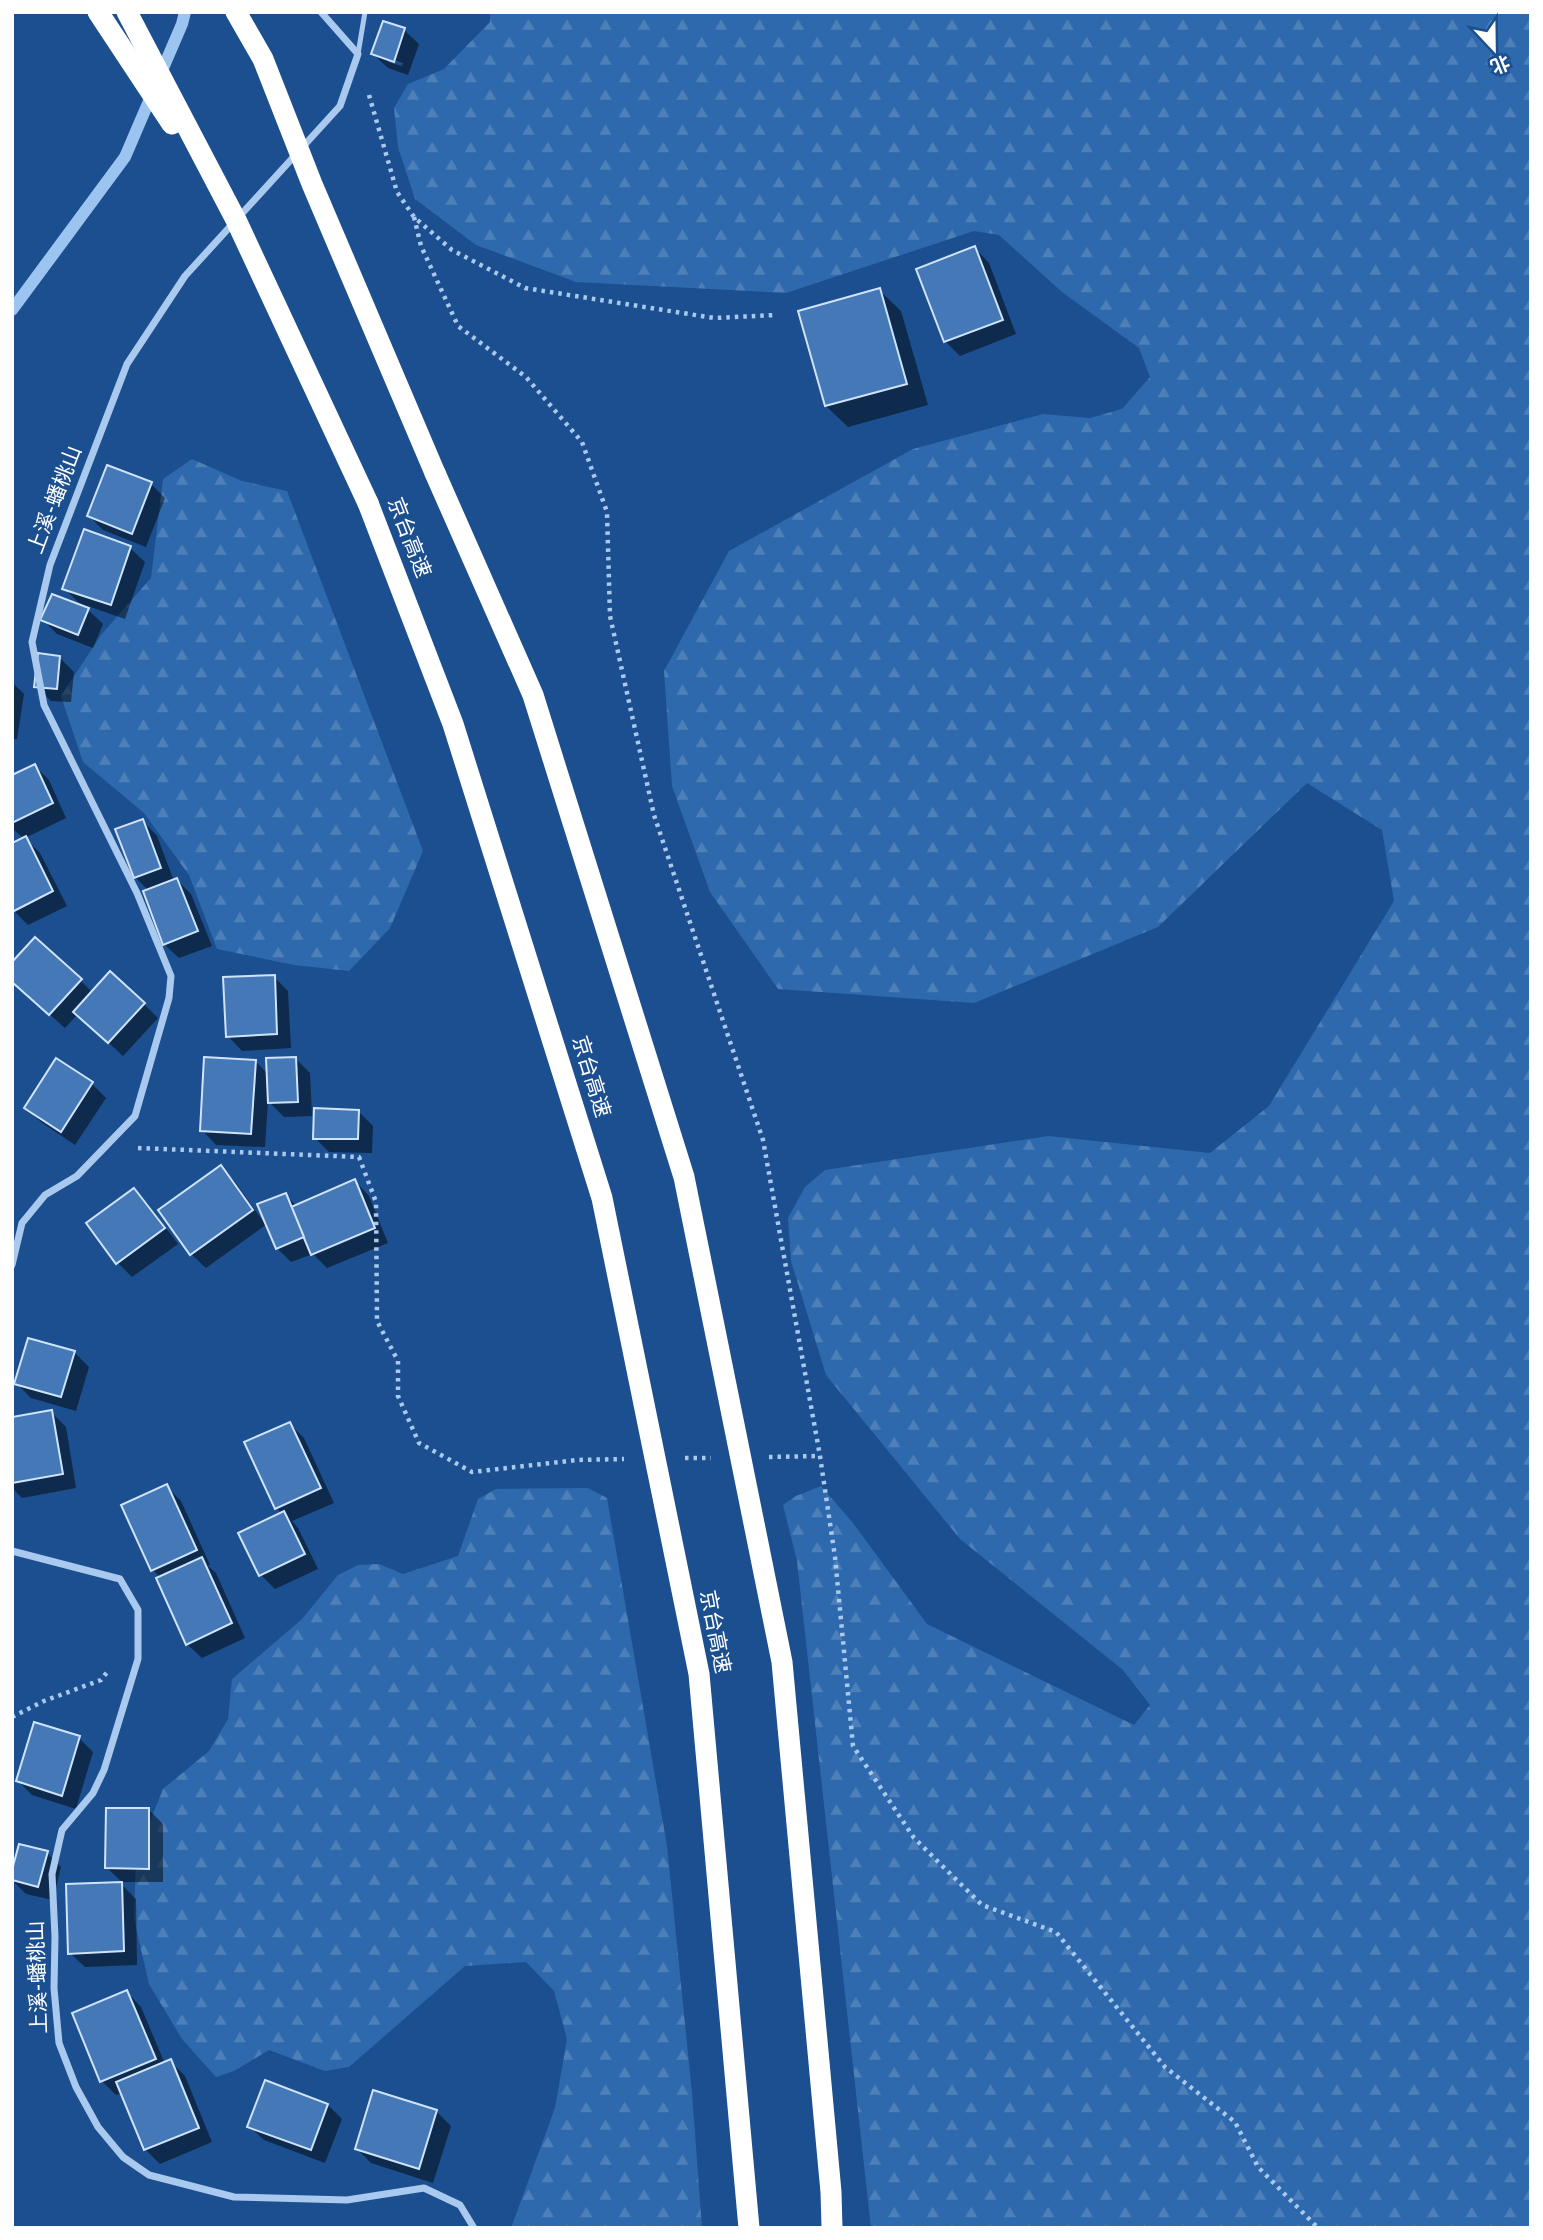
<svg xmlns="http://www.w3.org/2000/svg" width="1543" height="2240" viewBox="0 0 1543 2240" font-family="Overpass,'Noto Sans SC',sans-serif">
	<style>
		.forest { fill: url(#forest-firs) }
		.shadow { fill: #0007; fill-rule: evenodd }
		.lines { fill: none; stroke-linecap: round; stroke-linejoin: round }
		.stream { stroke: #9cc4f0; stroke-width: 12 }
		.building { fill: #4478b7; stroke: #cfe3fa; stroke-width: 2 }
		.path { stroke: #a9c9ee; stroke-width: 4.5; stroke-dasharray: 3.5 5; stroke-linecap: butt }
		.service { stroke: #a9c9ee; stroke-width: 5 }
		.minor { stroke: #a9c9ee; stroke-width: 7 }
		.motorway { stroke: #fff; stroke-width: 21 }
		.motorway-bridge { stroke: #fff; stroke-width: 21 }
		.labels { text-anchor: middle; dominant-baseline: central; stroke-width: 6; stroke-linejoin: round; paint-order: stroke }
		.street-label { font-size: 21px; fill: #fff; stroke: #1b4f8f }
	</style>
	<defs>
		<pattern id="forest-firs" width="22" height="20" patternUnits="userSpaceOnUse" patternTransform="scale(1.75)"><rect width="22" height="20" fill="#2e69ad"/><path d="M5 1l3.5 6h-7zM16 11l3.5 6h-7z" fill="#4d80b9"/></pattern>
	</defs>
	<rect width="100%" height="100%" fill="#1b4f8f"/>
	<!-- forest -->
	<g class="forest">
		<polygon points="490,12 1531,12 1531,2228 871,2228 797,1561 783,1505 796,1496 821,1486 853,1523 927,1624 1134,1725 1150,1705 1123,1670 960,1539 826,1375 791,1261 788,1218 805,1187 825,1170 1048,1136 1210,1153 1269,1106 1394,901 1382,830 1307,783 1158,927 974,1003 778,989 710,892 672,786 664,671 729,551 913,449 1043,414 1090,418 1122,409 1150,377 1139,348 1062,292 999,235 974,231 786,293 576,282 476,245 415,199 398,147 394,108 408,84 444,69 490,22"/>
		<polygon points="192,459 242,481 287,491 423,851 390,928 349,971 294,965 217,949 189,875 144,813 83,762 61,696 101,635 151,578 163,479"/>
		<polygon points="588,1488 607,1498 667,1846 692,2093 702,2228 511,2228 555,2108 567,2039 554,1991 526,1962 465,1966 349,2067 325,2071 269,2050 234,2071 216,2077 182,2039 149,1984 134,1919 136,1856 163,1789 209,1751 228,1719 232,1679 302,1619 338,1575 358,1565 379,1564 403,1574 458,1556 478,1499 496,1489"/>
	</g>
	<!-- shadow -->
	<g class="shadow">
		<path d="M 404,30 L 419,44 L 408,75 L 388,68 L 373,54 ZM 388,58 L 403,63 L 402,66 L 388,62 Z"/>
		<polygon points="975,248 989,263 1016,334 960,356 945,341"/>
		<polygon points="879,290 901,311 928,405 848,427 826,406"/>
		<polygon points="151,484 165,498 146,547 103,530 89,516"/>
		<polygon points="130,548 145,562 125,619 79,603 64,588"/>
		<polygon points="53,596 88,610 103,624 93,648 57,634 43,620"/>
		<polygon points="59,657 74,672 71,702 51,701 36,686"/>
		<polygon points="12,682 24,694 17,739 12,739"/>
		<polygon points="35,766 49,780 66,818 25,838 40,853 67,906 28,925 14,911 24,839 12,828 12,777"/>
		<polygon points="143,821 157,836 174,881 177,880 191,894 212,946 179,958 164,944 149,891 135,877"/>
		<polygon points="274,977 288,991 291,1048 242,1051 228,1036"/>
		<polygon points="80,980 93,993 144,1004 158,1018 123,1056 78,1014 65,1028 19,987"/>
		<polygon points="296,1059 310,1073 312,1116 284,1117 268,1101 265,1147 216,1145 202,1130 255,1061 269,1075"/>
		<polygon points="92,1084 106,1098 75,1145 41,1122 26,1108"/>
		<polygon points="358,1111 373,1126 372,1153 329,1152 315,1138"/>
		<polygon points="221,1168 235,1182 265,1224 285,1195 297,1206 355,1181 369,1196 388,1243 327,1268 313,1254 291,1262 277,1248 267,1224 206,1268 191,1254"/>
		<polygon points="133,1190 148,1204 178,1244 132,1277 118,1263 88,1223"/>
		<polygon points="74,1352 89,1367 76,1411 31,1398 16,1383"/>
		<polygon points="51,1412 66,1427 76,1488 22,1498 12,1488 12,1419"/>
		<polygon points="290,1424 304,1438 334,1503 292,1521 298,1528 318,1569 275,1589 261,1575 283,1514 276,1508"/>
		<polygon points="166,1486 181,1501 210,1565 208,1566 216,1573 245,1638 202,1658 187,1644 161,1578 153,1570"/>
		<polygon points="79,1738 93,1752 76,1809 32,1795 18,1781"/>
		<polygon points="149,1810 163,1824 163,1882 122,1882 107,1868"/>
		<polygon points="47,1853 61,1867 53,1900 26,1894 12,1880"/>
		<polygon points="121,1884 136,1899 137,1965 85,1967 70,1953"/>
		<polygon points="127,1992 141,2007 165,2064 171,2062 185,2076 212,2142 160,2164 145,2149 122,2093 116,2095 102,2081"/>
		<polygon points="328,2105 342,2119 325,2163 264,2140 249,2126"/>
		<polygon points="436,2111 451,2126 433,2183 371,2163 357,2149"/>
	</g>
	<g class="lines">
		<!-- stream -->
		<polyline class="stream" points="12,310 125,157 182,24 185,12"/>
	</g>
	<!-- building -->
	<g class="building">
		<polygon points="383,21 405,28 394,62 371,54"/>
		<polygon points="975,246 1003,320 944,342 916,269"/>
		<polygon points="880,288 907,384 825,406 798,311"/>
		<polygon points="107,465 152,482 132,534 87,516"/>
		<polygon points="84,529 131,546 111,605 62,589"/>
		<polygon points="52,594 89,608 78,635 40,620"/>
		<polygon points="38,653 60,656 57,689 34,687"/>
		<polygon points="35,764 53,803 12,823 12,775"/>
		<polygon points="143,819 161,868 134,878 115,829"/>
		<polygon points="26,836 53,891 12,912 12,843"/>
		<polygon points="177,878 198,931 163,945 143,891"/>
		<polygon points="35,937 82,979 49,1015 12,982 12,962"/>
		<polygon points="110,971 145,1003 108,1043 73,1012"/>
		<polygon points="275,975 277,1034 226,1037 223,977"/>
		<polygon points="204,1057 256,1060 251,1134 200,1131"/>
		<polygon points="296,1057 298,1102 268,1103 266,1058"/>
		<polygon points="56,1058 93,1082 61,1132 24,1108"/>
		<polygon points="314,1108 359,1110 358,1139 313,1139"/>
		<polygon points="221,1165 253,1210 190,1255 158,1210"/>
		<polygon points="355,1179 375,1228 311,1255 291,1207"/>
		<polygon points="134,1188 165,1228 116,1264 86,1223"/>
		<polygon points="286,1193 304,1237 276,1249 257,1204"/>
		<polygon points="28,1338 75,1351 61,1397 14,1384"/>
		<polygon points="52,1410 63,1474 12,1483 12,1417"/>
		<polygon points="290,1422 321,1488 275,1509 244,1442"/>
		<polygon points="167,1484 197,1550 151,1571 121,1505"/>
		<polygon points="284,1511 305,1554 259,1576 238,1533"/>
		<polygon points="202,1557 232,1623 186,1645 156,1578"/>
		<polygon points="34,1722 80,1736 62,1796 16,1781"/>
		<polygon points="106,1808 149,1808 149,1869 105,1868"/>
		<polygon points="19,1844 48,1851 38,1887 12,1880 12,1870"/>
		<polygon points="122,1882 124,1951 68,1954 66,1884"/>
		<polygon points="127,1990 156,2059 100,2082 72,2013"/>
		<polygon points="171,2059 199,2128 144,2150 116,2082"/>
		<polygon points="265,2080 328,2104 311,2150 247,2127"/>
		<polygon points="373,2090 437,2110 419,2169 355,2149"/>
	</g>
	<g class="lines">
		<!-- path -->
		<g class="path">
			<polyline points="369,95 397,192 414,217 452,250 525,288 714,318 776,315"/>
			<polyline points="414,217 421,246 458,326 526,377 582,442 607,512 610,616 654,815 763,1140 820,1456 835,1557 853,1746 914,1838 982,1905 1056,1932 1165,2067 1235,2122 1258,2167 1318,2228"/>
			<polyline points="138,1148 359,1157 376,1202 377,1321 398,1361 398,1396 419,1443 472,1472 577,1460 624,1459"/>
			<polyline points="769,1457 820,1456"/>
			<polyline points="685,1458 711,1458"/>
			<polyline points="12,1717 44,1701 101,1680 108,1671"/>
		</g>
		<!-- service -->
		<polyline class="service" points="358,54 365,12"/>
		<!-- minor -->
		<g class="minor">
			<polyline points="12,1265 22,1223 45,1195 77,1176 135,1116 169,998 171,976 137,893 44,705 32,642 50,565 127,364 185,276 340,106 358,54 321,12"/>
			<polyline points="12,1551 120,1579 138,1610 138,1659 104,1770 93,1793 62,1830 52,1874 55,1937 54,1988 59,2043 76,2087 98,2127 123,2157 149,2175 234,2197 347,2200 424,2188 460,2205 474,2228"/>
		</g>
		<!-- motorway -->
		<g class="motorway">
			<polyline points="435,473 533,695 684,1177 782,1662 831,2192 832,2228"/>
			<polyline points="368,503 453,724 602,1198 699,1674 749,2228"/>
		</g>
		<!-- motorway-bridge -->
		<g class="motorway-bridge">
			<polyline points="98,12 172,124"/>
			<polyline points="127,12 236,220 368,503"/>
			<polyline points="236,12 263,59 312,184 435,473"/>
		</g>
	</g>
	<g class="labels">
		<!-- street labels -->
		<g class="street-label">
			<text transform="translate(56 500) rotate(-69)">上溪-蟠桃山</text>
			<text transform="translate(408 538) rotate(69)">京台高速</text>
			<text transform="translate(590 1077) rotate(73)">京台高速</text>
			<text transform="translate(714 1632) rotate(79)">京台高速</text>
			<text transform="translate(39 1977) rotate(-92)">上溪-蟠桃山</text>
		</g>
	</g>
	<!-- border -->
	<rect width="1543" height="2240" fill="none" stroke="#ffffff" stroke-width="28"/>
	<!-- north arrow -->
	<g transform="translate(1494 49) rotate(158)" stroke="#1b4f8f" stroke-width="5" paint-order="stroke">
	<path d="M0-5L12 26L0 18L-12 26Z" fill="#ffffff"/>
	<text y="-10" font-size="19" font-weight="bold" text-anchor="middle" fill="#ffffff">北</text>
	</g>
</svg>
